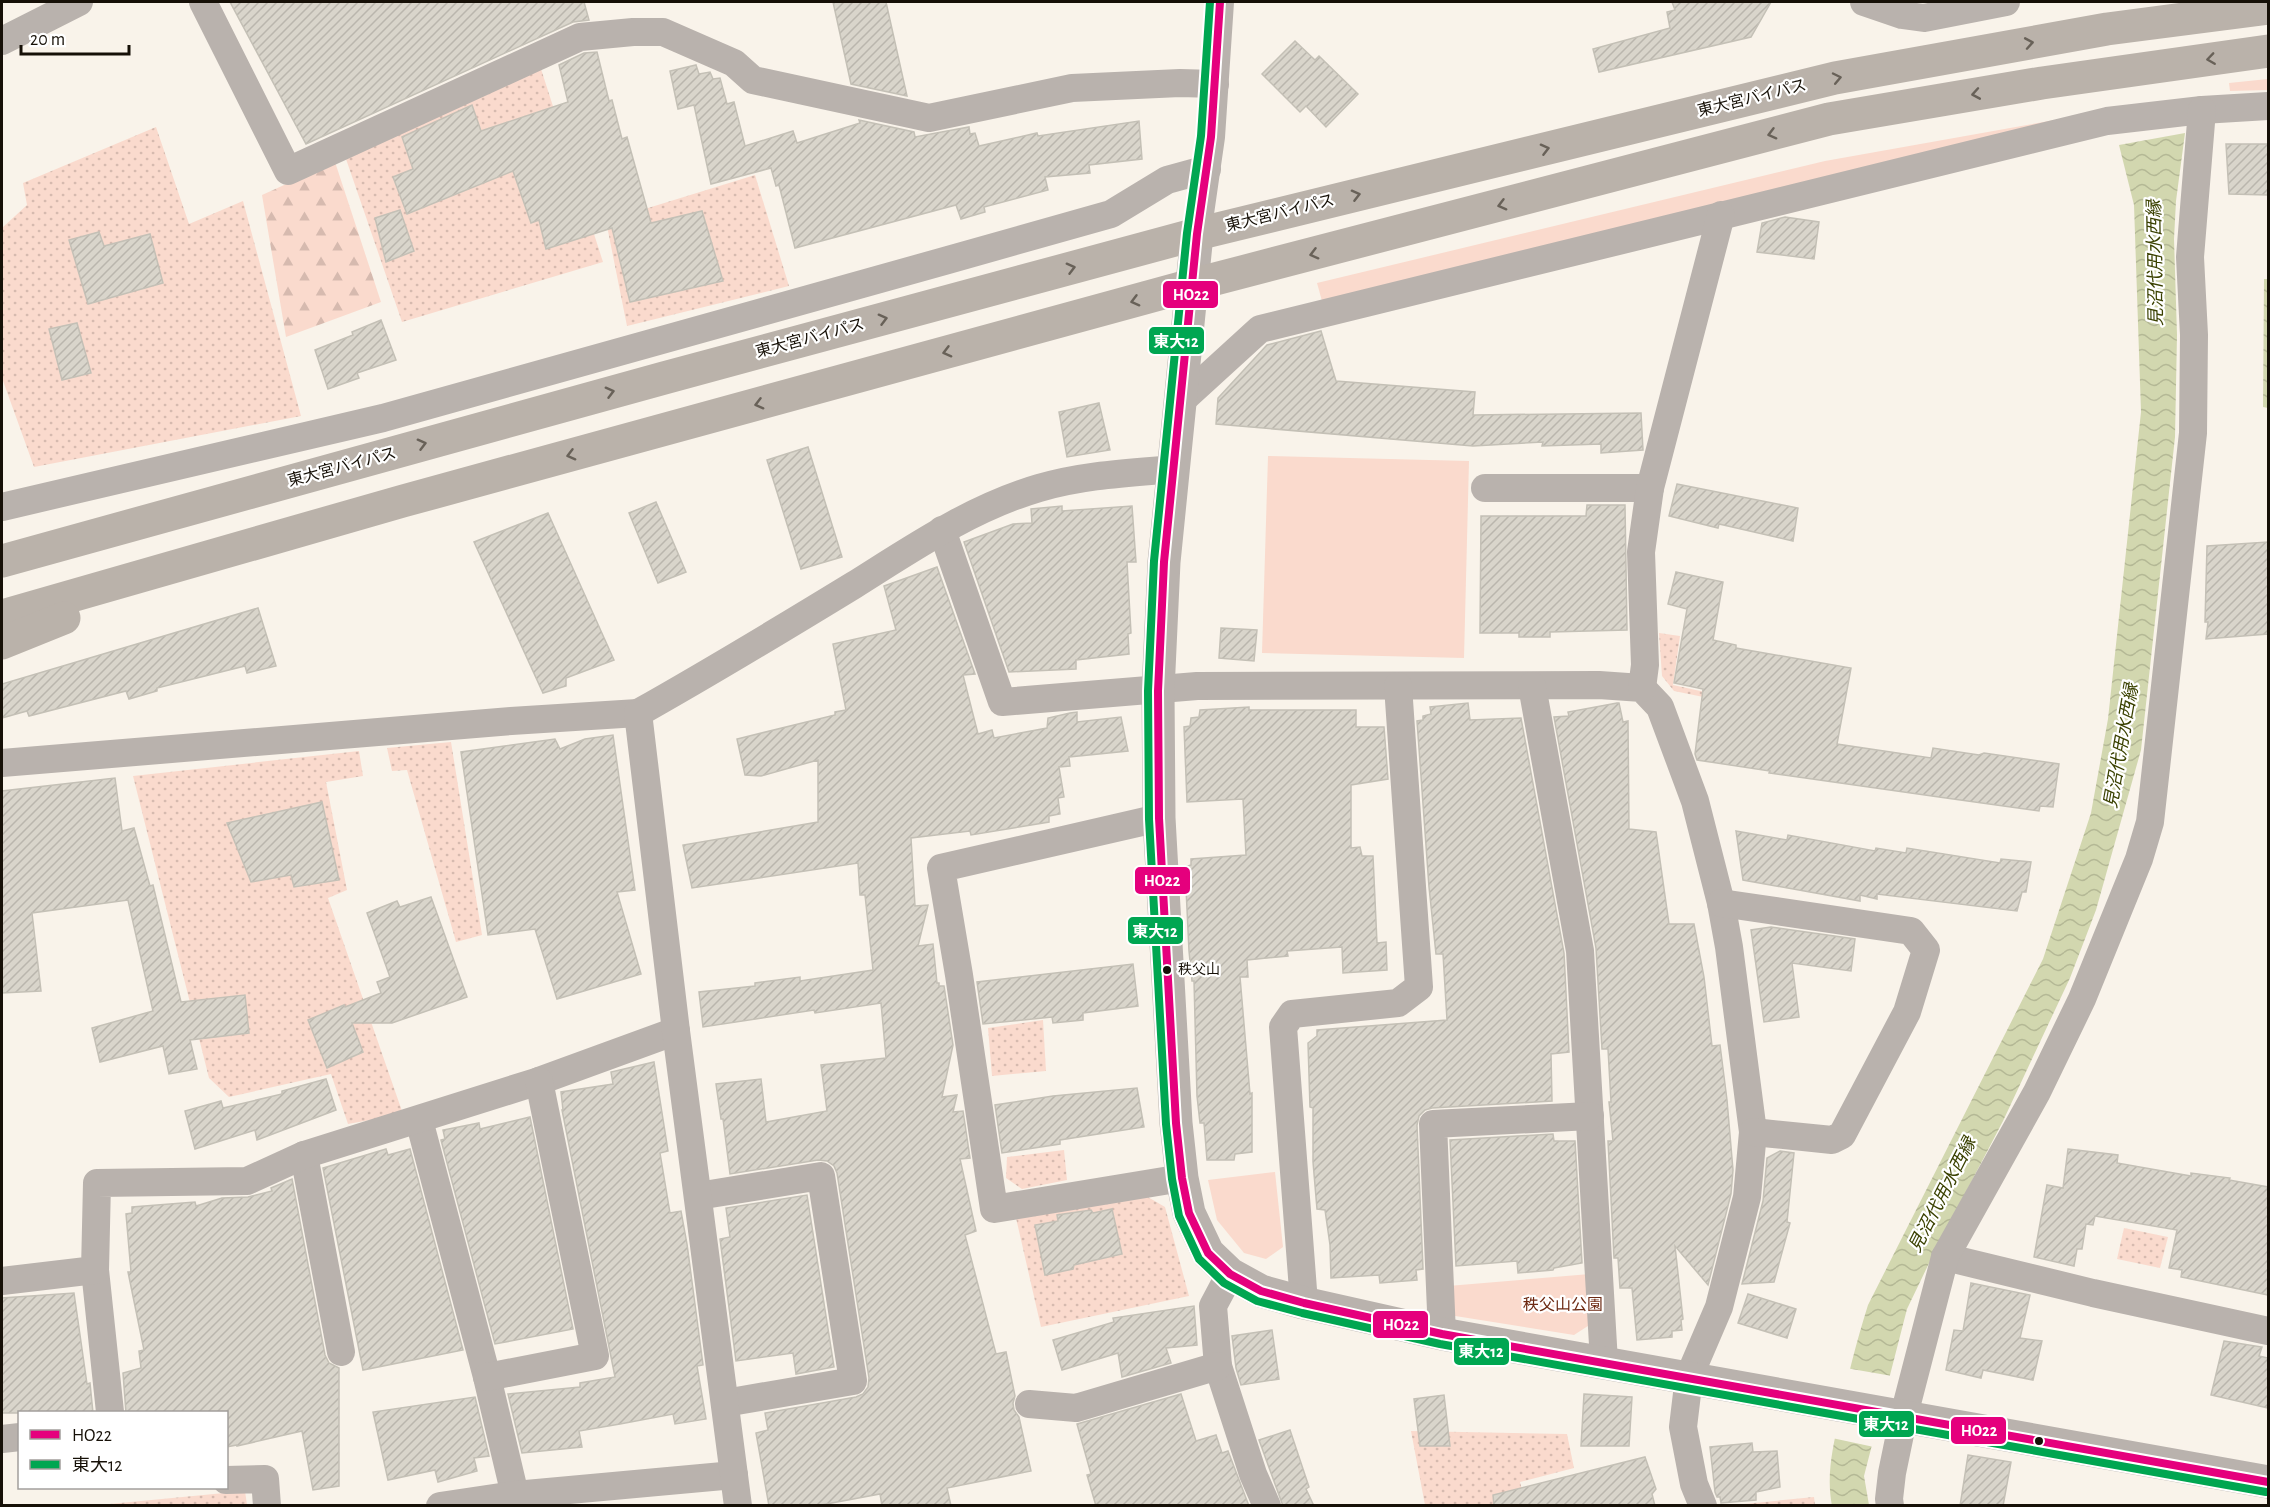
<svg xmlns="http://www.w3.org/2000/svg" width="2270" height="1507" viewBox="0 0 2270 1507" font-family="'Alegreya Sans','Noto Sans JP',sans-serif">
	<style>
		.green { fill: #fadacd }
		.forest { fill: url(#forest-firs) }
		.garden { fill: url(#garden-dots) }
		.water { fill: url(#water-waves) }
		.pier { fill: #f9f3ea }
		.building { fill: url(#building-hatch); stroke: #c4c0b6; stroke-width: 1.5 }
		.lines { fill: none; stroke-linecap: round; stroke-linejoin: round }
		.minor { stroke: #b9b2ad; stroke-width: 28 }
		.tertiary { stroke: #b9b2ad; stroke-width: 33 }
		.trunk { stroke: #bab2aa; stroke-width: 33 }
		.bus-1-casing { stroke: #fff; stroke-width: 12 }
		.bus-2-casing { stroke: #fff; stroke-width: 12 }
		.bus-1 { stroke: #e5007d; stroke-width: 8 }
		.bus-2 { stroke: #00a651; stroke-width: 8 }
		.oneway { stroke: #686158 }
		.bus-dot { fill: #161007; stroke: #fff; stroke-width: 2 }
		.labels { text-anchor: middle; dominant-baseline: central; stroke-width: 4.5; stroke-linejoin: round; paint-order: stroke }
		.bus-label { font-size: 14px; fill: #161007; stroke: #fff; text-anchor: start }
		.street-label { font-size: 16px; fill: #161007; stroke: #fff }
		.park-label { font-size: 16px; fill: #6d2a13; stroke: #fff }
		.water-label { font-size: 18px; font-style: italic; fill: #3a4101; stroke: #fff }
		.line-badge { stroke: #fff; stroke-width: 2 }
		.badge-label { font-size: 16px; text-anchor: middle; font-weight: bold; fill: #fff }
	</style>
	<defs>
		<pattern id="forest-firs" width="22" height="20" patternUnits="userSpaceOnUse" patternTransform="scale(1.5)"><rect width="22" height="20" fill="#fadacd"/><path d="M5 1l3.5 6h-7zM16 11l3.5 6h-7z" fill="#d6baaf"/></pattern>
		<pattern id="garden-dots" width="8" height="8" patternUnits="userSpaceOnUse" patternTransform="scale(1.5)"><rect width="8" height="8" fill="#fadacd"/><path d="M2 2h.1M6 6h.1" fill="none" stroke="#d6baaf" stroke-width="1.8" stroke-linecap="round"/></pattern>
		<pattern id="water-waves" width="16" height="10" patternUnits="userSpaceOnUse" patternTransform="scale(1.5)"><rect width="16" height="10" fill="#d2d7af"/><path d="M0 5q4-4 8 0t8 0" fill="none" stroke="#b4b895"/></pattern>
		<pattern id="building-hatch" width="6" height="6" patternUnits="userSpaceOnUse" patternTransform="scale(1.5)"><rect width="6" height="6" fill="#d9d5cb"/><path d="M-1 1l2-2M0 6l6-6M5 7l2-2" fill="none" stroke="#bab6ad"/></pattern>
	</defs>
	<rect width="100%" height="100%" fill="#f9f3ea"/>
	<!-- green -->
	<g class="green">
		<polygon points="2268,79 2268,90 2230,91 2229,83"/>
		<polygon points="2100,112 1322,301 1317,283 1825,161"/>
		<polygon points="1268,456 1469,461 1464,658 1262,653"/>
		<polygon points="1275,1172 1283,1247 1266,1259 1244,1253 1217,1220 1208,1180"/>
		<polygon points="1590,1274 1591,1324 1574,1335 1449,1315 1448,1286"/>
	</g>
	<!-- forest -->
	<polygon class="forest" points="335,162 381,302 286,337 262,195"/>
	<!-- garden -->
	<g class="garden">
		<polygon points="541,69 603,262 402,322 345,156"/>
		<polygon points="156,127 189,224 243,201 301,416 34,467 2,378 2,228 27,205 23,183"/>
		<polygon points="755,175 789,286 627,326 606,221"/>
		<polygon points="1659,633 1680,636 1673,685 1723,696 1723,701 1674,691 1662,676"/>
		<polygon points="451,742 482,935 456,942 407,770 392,771 387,748"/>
		<polygon points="359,751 363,776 326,782 347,890 328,898 403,1114 348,1124 331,1074 229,1097 209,1078 133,776"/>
		<polygon points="1043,1020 1046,1071 992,1076 988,1028"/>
		<polygon points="1064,1150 1067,1180 1022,1189 1006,1178 1007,1157"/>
		<polygon points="1141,1193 1165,1207 1189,1296 1041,1327 1016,1218"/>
		<polygon points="2124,1228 2168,1237 2160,1268 2117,1259"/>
		<polygon points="1411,1431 1567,1434 1574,1468 1520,1482 1526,1505 1425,1505"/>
		<polygon points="245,1491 247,1505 89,1506"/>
		<polygon points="1814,1497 1815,1505 1734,1505"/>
	</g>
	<!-- water -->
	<g class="water">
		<path d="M 2185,133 L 2176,201 L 2174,239 L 2177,335 L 2175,437 L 2141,750 L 2096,910 L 2070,978 L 2003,1121 L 1932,1257 L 1907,1309 L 1864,1476 L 1869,1505 L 1832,1506 C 1826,1475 1833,1448 1839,1418 C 1847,1379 1856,1343 1868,1305 L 2043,959 L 2091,813 L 2108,719 L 2141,412 L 2134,205 L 2119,145 Z"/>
		<polygon points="2264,279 2268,279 2268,408 2263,407"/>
	</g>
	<!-- pier -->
	<polygon class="pier" points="1846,1368 1892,1376 1874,1447 1832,1438"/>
	<!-- building -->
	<g class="building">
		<polygon points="230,2 584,2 589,20 573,22 306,144"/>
		<polygon points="833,2 886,2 907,96 851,84"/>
		<polygon points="1672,2 1771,2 1751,37 1599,72 1593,49 1670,28 1667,12 1675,10"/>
		<polygon points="1295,41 1315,60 1319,56 1358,94 1326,127 1306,106 1300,112 1262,74"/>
		<polygon points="597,52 609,101 612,100 622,139 627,137 651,223 702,211 723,281 630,302 612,228 546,249 539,220 531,223 513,171 407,214 393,177 413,169 402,137 472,105 481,131 568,102 559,65 584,53"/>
		<polygon points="696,65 699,74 710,72 713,79 720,78 727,104 734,102 745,146 793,131 797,143 860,123 859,120 914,132 915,137 969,127 970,134 975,133 979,146 1037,133 1038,136 1139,121 1142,159 1089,165 1090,173 1045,177 1048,190 984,207 985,212 961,219 956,205 795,248 779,185 776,186 771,168 711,184 694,105 678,109 670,71"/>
		<polygon points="2226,144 2268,144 2268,195 2229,194"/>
		<polygon points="400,210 414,251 386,262 375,218"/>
		<polygon points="1785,217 1819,222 1814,259 1757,252 1762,223"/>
		<polygon points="99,232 104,246 150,234 163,283 88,304 69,240"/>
		<polygon points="381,320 396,360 357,373 359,378 328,389 315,350 353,335 352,332"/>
		<polygon points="77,323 91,373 62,380 49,329"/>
		<polygon points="1321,331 1336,381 1475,392 1473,415 1641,413 1643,450 1601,453 1601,444 1542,446 1543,442 1473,446 1216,424 1218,398 1267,345"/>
		<polygon points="1099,403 1110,450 1067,457 1059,412"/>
		<polygon points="808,447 842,557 801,569 767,460"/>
		<polygon points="1677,484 1798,508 1793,541 1719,524 1718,528 1669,516"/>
		<polygon points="656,502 686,572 658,583 629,513"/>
		<polygon points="1587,505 1625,505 1627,630 1550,632 1550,637 1519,637 1519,633 1480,633 1481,516 1586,516"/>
		<polygon points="1062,506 1062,511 1132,506 1136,562 1127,562 1131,633 1128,634 1129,654 1076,660 1076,669 1009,672 964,542 1013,524 1032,523 1031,509"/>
		<polygon points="548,513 614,660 566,678 566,686 543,693 474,542"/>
		<polygon points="2268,542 2268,634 2206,639 2208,622 2205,622 2207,546"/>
		<polygon points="937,567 975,674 963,675 978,734 992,730 994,738 1047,728 1048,718 1070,713 1077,712 1077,722 1121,717 1128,751 1069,757 1070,766 1059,767 1064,797 1058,798 1060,814 1049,816 1049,822 971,835 970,831 911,838 915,906 928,905 918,946 933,944 937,983 939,983 939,986 944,986 953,1045 942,1097 957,1095 953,1112 963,1111 970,1158 960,1159 976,1231 965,1235 996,1354 1006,1352 1015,1396 1013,1403 1014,1410 1019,1417 1031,1471 947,1488 951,1506 882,1506 880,1494 816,1506 769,1506 756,1433 768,1430 765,1413 856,1397 863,1394 868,1387 869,1378 837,1173 834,1166 827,1161 818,1160 730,1174 723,1119 721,1119 716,1084 761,1079 766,1122 827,1111 821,1065 886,1058 881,1003 815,1013 814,1010 703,1027 699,992 755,986 755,983 800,977 800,981 873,970 865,895 860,895 858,863 692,888 683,845 818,822 818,760 761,776 745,775 737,739 835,715 835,712 846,710 833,644 896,630 884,586"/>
		<polygon points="1676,572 1723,582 1713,640 1736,645 1736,648 1851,668 1837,744 1931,758 1933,748 1979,755 1984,753 2059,764 2053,807 2040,806 2039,811 1946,798 1784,775 1769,773 1770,771 1697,760 1695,754 1703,689 1674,683 1687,609 1668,604"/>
		<polygon points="258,608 276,666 247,673 245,666 157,688 157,691 129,699 126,691 29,716 27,711 2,718 2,684"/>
		<polygon points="1221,628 1257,630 1254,661 1219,658"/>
		<polygon points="1468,703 1470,720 1521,718 1564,953 1569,1052 1551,1054 1552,1101 1432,1108 1425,1110 1419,1116 1417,1125 1423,1269 1416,1270 1417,1280 1380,1283 1379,1275 1331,1278 1330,1245 1325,1210 1317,1209 1313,1162 1313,1108 1310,1107 1308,1043 1317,1036 1317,1030 1447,1020 1443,954 1436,954 1429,887 1417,721 1423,720 1423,716 1431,714 1430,707"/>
		<polygon points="1617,703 1619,703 1623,722 1628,721 1629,829 1656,832 1669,924 1694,924 1704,977 1712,1046 1720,1045 1727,1100 1733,1170 1731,1194 1708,1285 1675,1246 1683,1319 1681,1320 1682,1330 1672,1331 1672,1337 1637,1340 1632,1288 1620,1288 1618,1258 1614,1258 1608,1141 1613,1141 1609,1102 1611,1102 1608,1049 1602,1049 1596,948 1554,717 1569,716 1568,712"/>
		<polygon points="1249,707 1249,710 1356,710 1356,727 1384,727 1388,779 1351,785 1351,848 1360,847 1362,856 1373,856 1377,943 1386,942 1387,970 1343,973 1342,947 1287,951 1288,956 1247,960 1248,977 1240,977 1250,1094 1252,1093 1252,1152 1235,1154 1234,1160 1207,1160 1204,1123 1200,1123 1197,1096 1194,981 1192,981 1189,951 1185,867 1191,865 1191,859 1246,855 1243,799 1187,802 1184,727 1190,726 1191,718 1199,717 1200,710"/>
		<polygon points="613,735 635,890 617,892 641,974 557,999 535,929 488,935 461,752 555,739 560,749 585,739"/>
		<polygon points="115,778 122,831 134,828 150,886 153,885 181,1002 245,995 249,1033 190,1040 197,1069 169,1074 163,1046 100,1062 92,1028 153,1011 128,900 32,913 41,991 2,993 2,791"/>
		<polygon points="322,802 339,880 294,887 291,875 251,882 227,823"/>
		<polygon points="1736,831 1787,840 1788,835 1875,851 1876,848 1906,853 1907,848 2000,863 2001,859 2031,862 2026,892 2022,892 2017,911 1877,894 1877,899 1860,895 1860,901 1743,880"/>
		<polygon points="431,897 467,997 392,1023 352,1023 363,1052 327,1068 308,1020 344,1005 345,1007 381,993 377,982 390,977 367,913 397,901 400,907"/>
		<polygon points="1771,927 1855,939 1851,971 1792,963 1799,1017 1764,1022 1751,930"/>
		<polygon points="1133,964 1138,1006 1083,1013 1083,1020 1053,1023 1052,1017 983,1024 977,982"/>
		<polygon points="654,1062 668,1151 660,1153 670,1213 681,1211 687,1244 703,1365 697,1366 706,1419 675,1424 673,1414 620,1424 579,1431 582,1447 522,1453 508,1394 580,1387 580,1383 615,1377 562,1110 563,1110 561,1092 613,1084 611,1072"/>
		<polygon points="326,1079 336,1110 257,1140 255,1130 195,1149 185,1111 221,1101 223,1108 282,1094 282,1091"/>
		<polygon points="1137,1088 1144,1127 1060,1140 1060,1144 1002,1153 995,1105 1053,1096"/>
		<polygon points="530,1117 573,1329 495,1344 441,1140 445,1139 443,1130 479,1123 480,1129"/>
		<polygon points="1553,1134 1554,1141 1575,1141 1582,1263 1554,1268 1553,1270 1518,1273 1517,1261 1456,1266 1450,1140"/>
		<polygon points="386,1149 388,1155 410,1149 463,1350 363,1370 323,1168"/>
		<polygon points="2068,1149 2118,1155 2117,1163 2191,1176 2191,1173 2230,1178 2229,1180 2268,1187 2268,1295 2181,1277 2182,1270 2169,1268 2177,1230 2095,1216 2093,1225 2086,1224 2082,1249 2077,1249 2074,1266 2034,1257 2047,1185 2063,1188"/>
		<polygon points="1780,1151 1794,1153 1787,1222 1790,1223 1774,1282 1742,1284 1763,1201 1767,1158"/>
		<polygon points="292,1179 325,1355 329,1363 339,1368 339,1486 313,1490 302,1431 237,1446 237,1445 226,1447 226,1413 126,1413 123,1373 141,1368 139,1351 144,1350 128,1272 131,1272 126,1214 132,1213 132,1207 195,1202 196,1206 222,1198 248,1197 272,1191 271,1188"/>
		<polygon points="807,1195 834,1367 796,1374 793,1353 736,1361 720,1239 730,1237 726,1208"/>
		<polygon points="1112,1209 1122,1254 1074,1265 1073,1269 1045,1275 1035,1225 1058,1221 1057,1215 1091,1210 1093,1213"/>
		<polygon points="1971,1283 2030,1295 2020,1338 2042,1341 2033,1380 1983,1370 1981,1378 1946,1370 1954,1330 1963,1331"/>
		<polygon points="74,1293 87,1384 90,1383 93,1413 2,1413 2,1298"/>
		<polygon points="1748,1294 1796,1309 1787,1338 1738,1323"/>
		<polygon points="1194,1306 1197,1345 1166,1348 1171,1363 1122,1377 1118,1353 1062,1370 1053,1340 1114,1322 1113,1318"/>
		<polygon points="1272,1330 1279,1379 1241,1385 1236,1368 1232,1336"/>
		<polygon points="2224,1341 2262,1347 2259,1356 2268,1358 2268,1408 2211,1395"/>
		<polygon points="1181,1394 1196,1441 1216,1435 1222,1453 1228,1451 1249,1506 1096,1506 1087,1475 1091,1474 1077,1424"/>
		<polygon points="1584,1394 1632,1397 1629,1446 1581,1446"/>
		<polygon points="1444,1395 1450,1446 1420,1446 1414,1399"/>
		<polygon points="475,1397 489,1456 474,1458 477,1471 438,1482 435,1470 388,1480 373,1412"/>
		<polygon points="1290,1430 1309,1487 1306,1489 1314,1506 1283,1506 1259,1440"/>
		<polygon points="1752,1443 1753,1452 1777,1451 1780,1487 1756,1492 1756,1500 1721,1503 1720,1497 1717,1497 1715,1492 1710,1447"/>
		<polygon points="1968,1455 2011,1462 2003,1506 1960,1506"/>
		<polygon points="1645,1457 1656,1489 1652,1494 1655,1506 1494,1506 1493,1495"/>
	</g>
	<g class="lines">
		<!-- minor -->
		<g class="minor">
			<polyline points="203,2 288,171 580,37 633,32 663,32 734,63 753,80 929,118 1072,88 1180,83 1215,84"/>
			<polyline points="1864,2 1902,15 1924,18 2006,2"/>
			<polyline points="2,41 79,2"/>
			<polyline points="1197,234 1211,137 1220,2"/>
			<polyline points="1180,402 1260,329 2107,121 2202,110 2268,106"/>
			<polyline points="1485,488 1650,488"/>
			<polyline points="2,507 383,418 948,260 1111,214 1167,180 1207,169"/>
			<polyline points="942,530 1002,702 1197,686 1599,685 1642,688 1660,707 1695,801 1721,903 1729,947 1753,1132 1747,1197 1719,1307 1689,1377 1683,1427 1694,1484 1703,1506"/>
			<polyline points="1532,686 1580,951 1604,1362"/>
			<polyline points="1642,688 1645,665 1641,552 1650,488 1721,215"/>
			<polyline points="2,763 511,721 638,713"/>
			<polyline points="1159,818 941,868 959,975 994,1209 1182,1178"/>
			<polyline points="1721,903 1911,931 1926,950 1907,1012 1842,1135 1832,1140 1753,1132"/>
			<polyline points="419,1120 487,1377 515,1495"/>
			<polyline points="304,1155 341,1352"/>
			<polyline points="698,1196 821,1176 853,1381 725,1403"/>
			<polyline points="1945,1257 2093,1293 2268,1331"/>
			<polyline points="95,1270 110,1412"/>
			<polyline points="1230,1274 1213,1306 1218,1366 1253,1474 1267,1506"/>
			<polyline points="2,1281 95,1270 97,1183 247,1181 304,1155 539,1081 676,1031"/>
			<polyline points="1304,1303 1283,1027 1292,1014 1398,1003 1419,987 1398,686"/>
			<polyline points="1442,1334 1433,1124 1590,1116"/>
			<polyline points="487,1377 595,1356 539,1081"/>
			<polyline points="1029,1404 1076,1408 1218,1366"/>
			<polyline points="2,1439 20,1437"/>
			<polyline points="226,1480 265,1479 267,1506"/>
			<polyline points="440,1506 515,1495 734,1475"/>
			<path d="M 738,1506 L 676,1031 L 638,713 C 711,672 782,629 854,585 C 913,548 971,508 1039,488 C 1083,475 1128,473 1174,469"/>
			<polyline points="1890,1506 1889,1499 1892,1473 1904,1415 1945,1257 2037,1092 2082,999 2139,859 2150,822 2193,433 2194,335 2190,257 2202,110"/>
		</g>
		<!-- tertiary -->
		<polyline class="tertiary" points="1197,234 1164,562 1158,691 1159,818 1176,1123 1182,1178 1189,1213 1208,1253 1230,1274 1261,1291 1304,1303 1442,1334 2268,1482"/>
		<!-- trunk -->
		<g class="trunk">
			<polyline points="2,561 664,378 1197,234 1835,78 2107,29 2268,8"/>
			<polyline points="2,616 403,501 1192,285 1829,119 2042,83 2268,51"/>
			<polyline points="2,643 64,618"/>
		</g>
		<!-- bus-1 casing -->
		<g class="bus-1-casing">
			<polyline id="bus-1" points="1220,2 1211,137 1197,234 1164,562 1158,691 1159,818 1176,1123 1182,1178 1189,1213 1208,1253 1230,1274 1261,1291 1304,1303 1442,1334 2268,1482"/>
		</g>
		<!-- bus-2 casing -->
		<g class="bus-2-casing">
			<polyline id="bus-2" points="1210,2 1201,136 1187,233 1154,561 1148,691 1149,819 1166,1124 1172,1179 1179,1216 1199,1259 1224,1283 1257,1301 1302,1313 1440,1344 2266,1492"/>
		</g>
		<!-- bus-1 -->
		<use href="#bus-1" class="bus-1"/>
		<!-- bus-2 -->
		<use href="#bus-2" class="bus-2"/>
	</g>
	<!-- one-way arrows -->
	<defs><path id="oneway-chevron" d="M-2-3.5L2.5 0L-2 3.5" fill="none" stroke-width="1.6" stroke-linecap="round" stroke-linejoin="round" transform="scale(1.5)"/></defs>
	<g class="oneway">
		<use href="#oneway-chevron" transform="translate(2029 43) rotate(-10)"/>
		<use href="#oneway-chevron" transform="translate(2211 59) rotate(172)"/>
		<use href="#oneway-chevron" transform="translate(1837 78) rotate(-12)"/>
		<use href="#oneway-chevron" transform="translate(1976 94) rotate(170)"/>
		<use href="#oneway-chevron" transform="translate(1772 134) rotate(165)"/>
		<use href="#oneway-chevron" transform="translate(1545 149) rotate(-14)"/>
		<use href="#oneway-chevron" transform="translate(1356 195) rotate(-14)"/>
		<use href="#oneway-chevron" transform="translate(1502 205) rotate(165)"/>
		<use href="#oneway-chevron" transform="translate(1314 254) rotate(165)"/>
		<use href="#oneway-chevron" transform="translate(1071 268) rotate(-15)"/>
		<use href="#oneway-chevron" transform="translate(1135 301) rotate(165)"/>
		<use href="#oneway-chevron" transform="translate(883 319) rotate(-15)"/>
		<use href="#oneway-chevron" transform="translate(947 352) rotate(165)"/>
		<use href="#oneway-chevron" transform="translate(610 392) rotate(-15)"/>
		<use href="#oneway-chevron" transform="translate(759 404) rotate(165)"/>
		<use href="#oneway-chevron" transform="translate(422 444) rotate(-15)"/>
		<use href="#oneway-chevron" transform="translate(571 455) rotate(165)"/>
	</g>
	<!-- markers -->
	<g class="bus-dot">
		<circle cx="1167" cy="970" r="5"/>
		<circle cx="2039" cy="1441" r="5"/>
	</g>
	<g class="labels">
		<!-- bus labels -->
		<g class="bus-label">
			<text x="1178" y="970">秩父山</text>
		</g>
		<!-- street labels -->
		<g class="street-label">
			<text transform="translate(1752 98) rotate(-14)">東大宮バイパス</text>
			<text transform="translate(1280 213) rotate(-14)">東大宮バイパス</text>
			<text transform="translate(810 338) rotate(-15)">東大宮バイパス</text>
			<text transform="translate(342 467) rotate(-15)">東大宮バイパス</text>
		</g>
		<!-- park labels -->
		<g class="park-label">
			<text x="1563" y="1305">秩父山公園</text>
		</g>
		<!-- water labels -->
		<g class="water-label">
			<text transform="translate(2156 263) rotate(-91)">見沼代用水西縁</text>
			<text transform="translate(2122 746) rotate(-80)">見沼代用水西縁</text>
			<text transform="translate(1943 1195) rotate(-63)">見沼代用水西縁</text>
		</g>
	</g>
	<g class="line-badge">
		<rect x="1162" y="280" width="57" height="29" rx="6" fill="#e5007d"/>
		<rect x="1148" y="326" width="57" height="29" rx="6" fill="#00a651"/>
		<rect x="1134" y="866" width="57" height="29" rx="6" fill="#e5007d"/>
		<rect x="1127" y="916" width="57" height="29" rx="6" fill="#00a651"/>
		<rect x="1372" y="1310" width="57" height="29" rx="6" fill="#e5007d"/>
		<rect x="1453" y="1337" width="57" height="29" rx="6" fill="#00a651"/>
		<rect x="1858" y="1410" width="57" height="28" rx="6" fill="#00a651"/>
		<rect x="1950" y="1416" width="57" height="29" rx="6" fill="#e5007d"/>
	</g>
	<g class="badge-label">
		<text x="1191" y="300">HO22</text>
		<text x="1176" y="347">東大12</text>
		<text x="1162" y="886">HO22</text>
		<text x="1155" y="937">東大12</text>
		<text x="1401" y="1330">HO22</text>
		<text x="1481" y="1357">東大12</text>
		<text x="1886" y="1430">東大12</text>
		<text x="1979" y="1436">HO22</text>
	</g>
	<!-- border -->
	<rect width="2270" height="1507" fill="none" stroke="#161007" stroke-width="6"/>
	<!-- legend -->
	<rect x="18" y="1411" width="210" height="78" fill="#ffffff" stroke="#a29f9c" stroke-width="1.5"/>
	<rect x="30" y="1430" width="30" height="9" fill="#e5007d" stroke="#a29f9c" stroke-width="1.5"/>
	<text x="72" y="1441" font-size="18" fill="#161007">HO22</text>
	<rect x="30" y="1460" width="30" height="9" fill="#00a651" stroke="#a29f9c" stroke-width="1.5"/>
	<text x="72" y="1471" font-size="18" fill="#161007">東大12</text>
	<!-- scale -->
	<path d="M21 45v9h108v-9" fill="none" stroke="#161007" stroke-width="3"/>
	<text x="30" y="45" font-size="18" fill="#161007" stroke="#ffffff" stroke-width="4.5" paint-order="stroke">20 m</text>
</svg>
